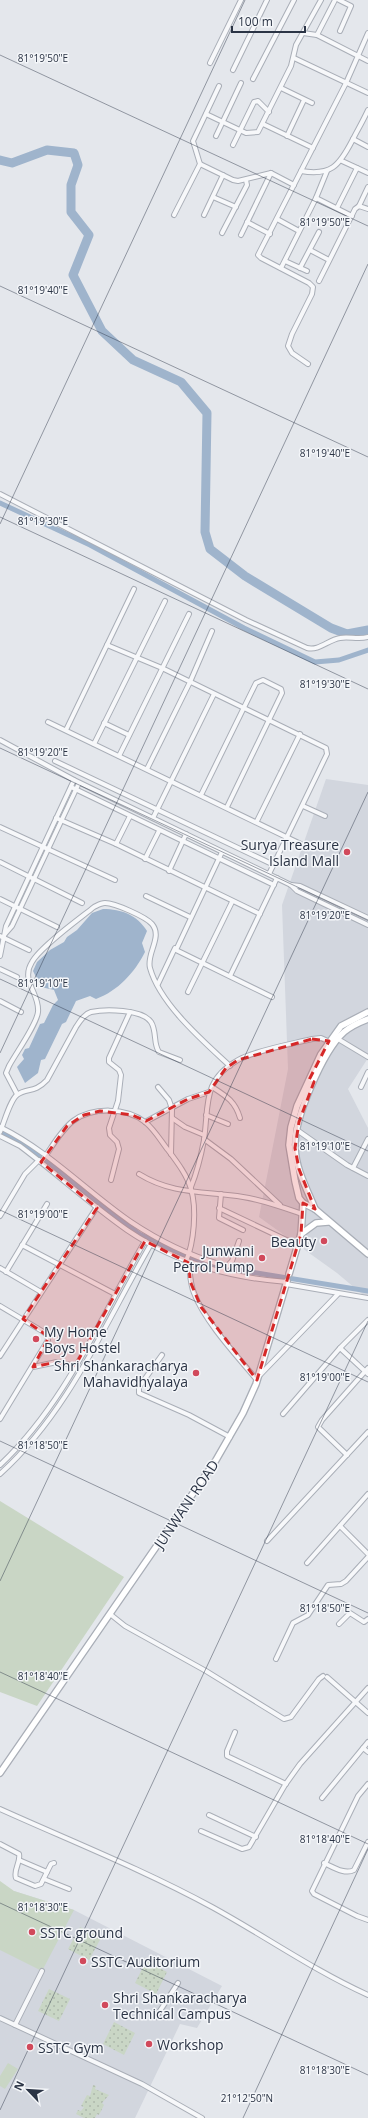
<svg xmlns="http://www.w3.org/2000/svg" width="368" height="2118" viewBox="0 0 368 2118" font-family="'Open Sans',sans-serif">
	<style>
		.built { fill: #d2d6de }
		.grass { fill: #c9d6c5 }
		.garden { fill: url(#garden-dots) }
		.water { fill: #9fb4cc }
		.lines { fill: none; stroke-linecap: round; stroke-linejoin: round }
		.canal { stroke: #9fb4cc; stroke-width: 5 }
		.river { stroke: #9fb4cc; stroke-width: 9 }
		.street-casing { stroke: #a9aeb7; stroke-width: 6 }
		.secondary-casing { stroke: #a9aeb7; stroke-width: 8 }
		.street { stroke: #f7f8fa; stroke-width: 4 }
		.secondary { stroke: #fff; stroke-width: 5.5 }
		.marked { fill: #d62828; fill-opacity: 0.2; stroke: #d62828; stroke-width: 3; stroke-dasharray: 8 5; stroke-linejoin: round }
		.ticks { fill: none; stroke: #2b3445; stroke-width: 1; stroke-opacity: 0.45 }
		.poi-dot { fill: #d1495b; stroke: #f4f6f9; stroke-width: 1.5 }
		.labels { text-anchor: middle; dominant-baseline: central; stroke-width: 3; stroke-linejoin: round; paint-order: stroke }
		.poi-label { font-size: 14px; fill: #2b3445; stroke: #f4f6f9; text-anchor: start }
		.street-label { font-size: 14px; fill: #2b3445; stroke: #f4f6f9 }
		.ticks-label { font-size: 10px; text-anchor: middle; fill: #2b3445; stroke: #f4f6f9; stroke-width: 3; stroke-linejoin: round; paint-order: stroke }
	</style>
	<defs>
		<pattern id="garden-dots" width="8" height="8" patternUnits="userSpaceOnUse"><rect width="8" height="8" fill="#c9d6c5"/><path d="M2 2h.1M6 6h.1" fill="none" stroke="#adb8ab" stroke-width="1.8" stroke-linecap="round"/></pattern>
	</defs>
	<rect width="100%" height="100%" fill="#e4e7ec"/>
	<!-- built -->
	<g class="built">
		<polygon points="326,779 368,785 368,1058 348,1089 368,1128 368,1299 337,1273 259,1217 288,1069 282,905"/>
		<polygon points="14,1891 74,1910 222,1986 197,2028 180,2024 135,2118 0,2118 0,1921"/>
	</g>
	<!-- grass -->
	<g class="grass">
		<polygon points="0,1501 124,1577 37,1706 0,1692"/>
		<polygon points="0,1881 14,1891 74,1910 42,1971 0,1950"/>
		<polygon points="8,2063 18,2069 5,2089 0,2086 0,2076"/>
	</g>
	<!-- garden -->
	<g class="garden">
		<polygon points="80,1927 101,1938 89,1960 68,1949"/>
		<polygon points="146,1961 167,1972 156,1994 135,1983"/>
		<polygon points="49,1989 70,1999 59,2021 38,2011"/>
		<polygon points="114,2022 135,2033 124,2055 103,2044"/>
		<polygon points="93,2085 96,2086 95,2089 109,2095 102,2103 104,2105 99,2115 97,2114 95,2118 84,2118 76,2114 78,2110 81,2111 84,2107 81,2106 87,2095 90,2096"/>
	</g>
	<!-- water -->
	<path class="water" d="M 103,909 C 122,909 137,915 147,931 L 142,943 L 145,952 C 135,972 118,991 96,999 L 90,996 L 76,1001 L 66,1022 L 62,1024 L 45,1059 L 41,1060 L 38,1073 L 25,1083 L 17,1067 L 24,1059 L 22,1055 L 25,1049 L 29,1048 L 40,1024 L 44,1023 L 53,1005 L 58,1000 L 54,990 L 41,987 L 33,971 L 37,962 L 50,950 L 64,942 L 67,937 L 77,930 L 92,913 Z"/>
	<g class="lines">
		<!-- canal -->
		<g class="canal">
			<polyline points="0,503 90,545 244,628 315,662 339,660 368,650"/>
			<polyline points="0,1131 28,1147 139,1234 191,1258 226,1268 368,1291"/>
		</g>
		<!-- river -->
		<polyline class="river" points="0,160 12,163 47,150 74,153 78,165 71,185 71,212 89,235 73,275 102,331 133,360 181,382 207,413 205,532 210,549 245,576 331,628 347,634 368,630"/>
		<!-- street casing -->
		<g class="street-casing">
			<g id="street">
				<polyline points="339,0 351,6 340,31"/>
				<polyline points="303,33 317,35 368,61"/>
				<polyline points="317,35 335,0"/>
				<polyline points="294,58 368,93"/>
				<polyline points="210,63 241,0"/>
				<polyline points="233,70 267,0"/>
				<polyline points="253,79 294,0"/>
				<polyline points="281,88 312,103"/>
				<polyline points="206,114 246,133 258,132 291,66 296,45 321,0"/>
				<polyline points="263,124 313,148"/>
				<polyline points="216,136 241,83"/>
				<polyline points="287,136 304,100"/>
				<polyline points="353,139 368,147"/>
				<polyline points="233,145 254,102 258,101 269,112"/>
				<polyline points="342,161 368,173"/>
				<polyline points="200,164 233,180 238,181 271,173 294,185"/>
				<path d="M 301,171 C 331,176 339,166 352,141 C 357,131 363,121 368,110"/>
				<polyline points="213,197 236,207"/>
				<polyline points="316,198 352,216"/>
				<polyline points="359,206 368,187"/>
				<polyline points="337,208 357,168"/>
				<polyline points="174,215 200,164 193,141 219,86"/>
				<polyline points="204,215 223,175"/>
				<polyline points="277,219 299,231"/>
				<polyline points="247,222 270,234"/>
				<polyline points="222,233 247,185 246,180"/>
				<polyline points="241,235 271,173"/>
				<polyline points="310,250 329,260"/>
				<polyline points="285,261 307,271"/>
				<polyline points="281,268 316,198 327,171"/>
				<polyline points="300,268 319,232"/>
				<polyline points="319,281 355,209 359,206 368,209"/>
				<polyline points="308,364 292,353 288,346 292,334 312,294 313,287 309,283 261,258 258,255 346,83 368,33"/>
				<path d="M 0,494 L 246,620 L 307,648 C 319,651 328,640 340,638 C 349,636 358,640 368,637"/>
				<polyline points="107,645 162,668 326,748 327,754 269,874"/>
				<polyline points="48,722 309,848"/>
				<polyline points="104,723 129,735"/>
				<polyline points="66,730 134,589"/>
				<polyline points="0,740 74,780 291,885 297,891 368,925"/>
				<polyline points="94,744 165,601"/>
				<polyline points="119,756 189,614"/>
				<polyline points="55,761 274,865"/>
				<polyline points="147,769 190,682 212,631"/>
				<polyline points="71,787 274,885"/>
				<polyline points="201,795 256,683 263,680 281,689 282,693 227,807"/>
				<polyline points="303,806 325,816"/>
				<polyline points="56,818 116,844 260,914"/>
				<polyline points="153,818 214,694"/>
				<polyline points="257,821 300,734"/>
				<polyline points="0,827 115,880"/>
				<polyline points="116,844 130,816"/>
				<polyline points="222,852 176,950 272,997"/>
				<polyline points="145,859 159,831"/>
				<polyline points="0,862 82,903"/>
				<polyline points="169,871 186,834"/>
				<polyline points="291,885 300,886 368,918"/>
				<polyline points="146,896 190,917"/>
				<polyline points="0,899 57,927"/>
				<polyline points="5,934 12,926 79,783"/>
				<polyline points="0,936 29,950"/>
				<polyline points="0,956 6,926 74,780"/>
				<polyline points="0,969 17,977"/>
				<polyline points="230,976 277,878"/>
				<polyline points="158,984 175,948"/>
				<polyline points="188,992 232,902"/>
				<polyline points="0,1001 21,1012"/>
				<polyline points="338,1039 368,1057"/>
				<polyline points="158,1087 169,1100 172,1109 171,1154"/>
				<path d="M 212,1087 C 226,1096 235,1101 240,1118"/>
				<polyline points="361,1087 368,1072"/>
				<path d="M 17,1094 L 6,1073 L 9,1066 C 16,1053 37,1024 38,1012 C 40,993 20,981 32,962 C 40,947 79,919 94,907 C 98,905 101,903 105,903 C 115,903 146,917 152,924 C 163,937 146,954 150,968 C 160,1004 203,1041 230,1066"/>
				<polyline points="206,1115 228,1124"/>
				<polyline points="172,1118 185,1127 204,1135"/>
				<polyline points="145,1122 188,1099 209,1092"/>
				<path d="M 0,1127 C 49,1151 86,1191 131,1222 C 158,1240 188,1255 219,1264 L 222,1266 L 224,1271"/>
				<polyline points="297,1130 347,1165 368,1176"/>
				<path d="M 0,1132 C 4,1123 10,1100 17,1095 C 27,1087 34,1094 47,1080 L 76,1027 C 80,1021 84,1014 91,1012 C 105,1009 142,1009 151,1022 C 157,1031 153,1044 159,1052 L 180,1060"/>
				<path d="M 0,1136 L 20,1146 C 56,1173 90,1204 127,1230 C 174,1262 231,1278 287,1282"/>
				<polyline points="204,1139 231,1159 280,1205"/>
				<path d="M 41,1162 C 51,1149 60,1131 73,1121 C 92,1107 126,1107 145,1122 C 154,1129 161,1141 168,1150 C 177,1162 187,1175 191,1189 C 197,1209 194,1243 186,1261"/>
				<polyline points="353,1168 368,1139"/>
				<path d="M 139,1174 C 173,1195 205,1191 243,1197 C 263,1200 282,1207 302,1214"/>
				<polyline points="111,1180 119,1149 117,1142 110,1135 109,1128 118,1101 121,1075 119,1070 109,1062 109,1058 130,1012"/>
				<path d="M 191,1187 C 197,1172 201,1156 204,1140 C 209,1105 202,1080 238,1060 C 256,1050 292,1044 312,1039 L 321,1038 L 332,1043"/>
				<polyline points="221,1194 219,1218 243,1230"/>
				<polyline points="219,1208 297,1245"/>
				<polyline points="0,1216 25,1174 39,1160"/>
				<polyline points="22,1245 115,1294"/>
				<path d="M 189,1263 C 190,1273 190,1284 194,1293 C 205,1322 237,1356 257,1380"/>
				<polyline points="222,1266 227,1266 232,1261 239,1241"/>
				<polyline points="0,1268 41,1292"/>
				<polyline points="6,1272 47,1204"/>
				<polyline points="286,1284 368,1298"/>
				<polyline points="0,1306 42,1331 47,1335 48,1340 0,1419"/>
				<polyline points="340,1348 368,1374"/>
				<polyline points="162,1355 139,1387 139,1393 189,1415 230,1437"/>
				<polyline points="0,1356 97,1207"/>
				<polyline points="33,1367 57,1362 75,1366"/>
				<polyline points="259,1376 338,1294"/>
				<polyline points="283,1414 340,1348 368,1320"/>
				<polyline points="347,1455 318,1427 322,1420 368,1368"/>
				<path d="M 0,1465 C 66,1403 100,1318 145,1241"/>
				<path d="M 0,1474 C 69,1412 105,1323 151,1244"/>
				<polyline points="340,1526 368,1554"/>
				<polyline points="267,1541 368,1432"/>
				<polyline points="307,1563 368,1494"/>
				<polyline points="110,1614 125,1626 206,1671 284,1719 291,1717 319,1679 323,1676"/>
				<polyline points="339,1624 350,1613 364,1622 368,1619"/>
				<polyline points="276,1659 293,1623 308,1615 328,1585 341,1584 346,1581 368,1557"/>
				<polyline points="327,1677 368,1713"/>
				<polyline points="235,1732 227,1751 227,1756 286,1784"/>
				<polyline points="363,1748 368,1752"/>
				<polyline points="368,1784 358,1796 312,1891 314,1894 357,1916 368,1920"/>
				<polyline points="322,1798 368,1742"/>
				<path d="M 0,1809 C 71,1841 144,1870 212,1907 C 265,1936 313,1970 368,1995"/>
				<polyline points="209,1815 256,1837"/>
				<polyline points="201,1831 242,1849 249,1847 285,1785 300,1764 368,1688"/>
				<path d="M 0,1844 L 19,1854 C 21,1862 13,1870 16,1878 L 35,1886 L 41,1884 L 51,1864 L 54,1863"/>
				<polyline points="19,1860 47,1872"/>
				<path d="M 324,1863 C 333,1867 345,1875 354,1870 L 368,1842"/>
				<polyline points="44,1879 69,1889"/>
				<polyline points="156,2017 178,1983"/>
				<polyline points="0,2018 142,2084 202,2118"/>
				<polyline points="15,2025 42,1971"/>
			</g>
		</g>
		<!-- secondary casing -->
		<g class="secondary-casing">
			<g id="secondary">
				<polyline points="368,1012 341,1026 321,1054 297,1106 291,1127 289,1145 295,1181 299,1198 303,1203 315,1209 368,1254"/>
				<path d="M 315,1209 C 307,1189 296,1170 295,1148 C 293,1120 323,1051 344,1032 C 351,1026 360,1022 368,1019"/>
				<polyline points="301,1234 316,1223 328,1222"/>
				<polyline points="289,1274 301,1234 303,1203"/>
				<polyline points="0,1773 216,1460 243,1413 256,1384 287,1281"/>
			</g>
		</g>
		<!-- street -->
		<use href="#street" class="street"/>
		<!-- secondary -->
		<use href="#secondary" class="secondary"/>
	</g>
	<!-- marked area -->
	<path class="marked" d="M 312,1039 L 329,1041 L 309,1080 L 314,1082 L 299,1122 L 295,1148 L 299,1169 L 315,1209 L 303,1203 L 301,1234 L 257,1380 L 201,1307 L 190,1281 L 189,1263 L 145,1241 L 75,1366 L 57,1362 L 33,1367 L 49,1337 L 23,1319 L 97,1208 L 41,1162 L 67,1126 L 84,1115 L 100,1111 L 132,1115 L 146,1121 L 188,1099 L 209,1092 L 226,1068 L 238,1060 Z"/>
	<!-- ticks -->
	<path class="ticks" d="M 0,55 L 368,226M 0,286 L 368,457M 0,517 L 368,689M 0,524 L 245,0M 0,748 L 368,920M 0,979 L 368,1151M 0,1053 L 368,264M 0,1210 L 368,1382M 0,1441 L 368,1613M 0,1581 L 368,792M 0,1672 L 368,1844M 0,1903 L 368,2075M 0,2110 L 368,1321M 243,2118 L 368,1849"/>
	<!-- markers -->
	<g class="poi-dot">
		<circle cx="347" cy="852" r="4"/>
		<circle cx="324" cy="1241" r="4"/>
		<circle cx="262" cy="1258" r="4"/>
		<circle cx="36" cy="1339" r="4"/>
		<circle cx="196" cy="1373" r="4"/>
		<circle cx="32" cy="1932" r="4"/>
		<circle cx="83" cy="1961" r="4"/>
		<circle cx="105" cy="2005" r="4"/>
		<circle cx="149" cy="2044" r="4"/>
		<circle cx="30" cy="2047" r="4"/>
	</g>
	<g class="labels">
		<!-- poi labels -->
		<g class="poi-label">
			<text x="339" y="844" text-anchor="end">Surya Treasure<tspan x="339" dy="16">Island Mall</tspan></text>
			<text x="316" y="1241" text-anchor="end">Beauty</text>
			<text x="254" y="1250" text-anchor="end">Junwani<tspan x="254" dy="16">Petrol Pump</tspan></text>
			<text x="44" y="1331">My Home<tspan x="44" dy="16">Boys Hostel</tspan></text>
			<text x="188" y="1365" text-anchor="end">Shri Shankaracharya<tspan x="188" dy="16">Mahavidhyalaya</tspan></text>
			<text x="40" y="1932">SSTC ground</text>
			<text x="91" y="1961">SSTC Auditorium</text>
			<text x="113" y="1997">Shri Shankaracharya<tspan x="113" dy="16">Technical Campus</tspan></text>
			<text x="157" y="2044">Workshop</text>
			<text x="38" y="2047">SSTC Gym</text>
		</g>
		<!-- street labels -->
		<g class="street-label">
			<text transform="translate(186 1504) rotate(-56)">JUNWANI ROAD</text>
		</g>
	</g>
	<g class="ticks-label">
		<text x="43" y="62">81°19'50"E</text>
		<text x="325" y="226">81°19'50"E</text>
		<text x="43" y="294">81°19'40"E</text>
		<text x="325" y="457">81°19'40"E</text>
		<text x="43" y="525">81°19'30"E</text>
		<text x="325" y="688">81°19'30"E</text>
		<text x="43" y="756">81°19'20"E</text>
		<text x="325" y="919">81°19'20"E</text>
		<text x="43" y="987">81°19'10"E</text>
		<text x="325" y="1150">81°19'10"E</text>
		<text x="43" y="1218">81°19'00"E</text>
		<text x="325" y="1381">81°19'00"E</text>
		<text x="43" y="1449">81°18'50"E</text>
		<text x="325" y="1612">81°18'50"E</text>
		<text x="43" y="1680">81°18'40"E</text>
		<text x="325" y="1843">81°18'40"E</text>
		<text x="43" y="1911">81°18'30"E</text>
		<text x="325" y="2074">81°18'30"E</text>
		<text x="247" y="2102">21°12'50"N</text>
	</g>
	<!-- north arrow -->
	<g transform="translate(28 2090) rotate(295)" stroke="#f4f6f9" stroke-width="3" paint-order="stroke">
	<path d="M0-3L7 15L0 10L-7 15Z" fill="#2b3445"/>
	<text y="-6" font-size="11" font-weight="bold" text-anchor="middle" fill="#2b3445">N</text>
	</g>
	<!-- scale -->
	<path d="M232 26v6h73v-6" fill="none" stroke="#2b3445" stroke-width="2"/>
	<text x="238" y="26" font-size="12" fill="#2b3445" stroke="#f4f6f9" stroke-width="3" paint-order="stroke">100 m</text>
</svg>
